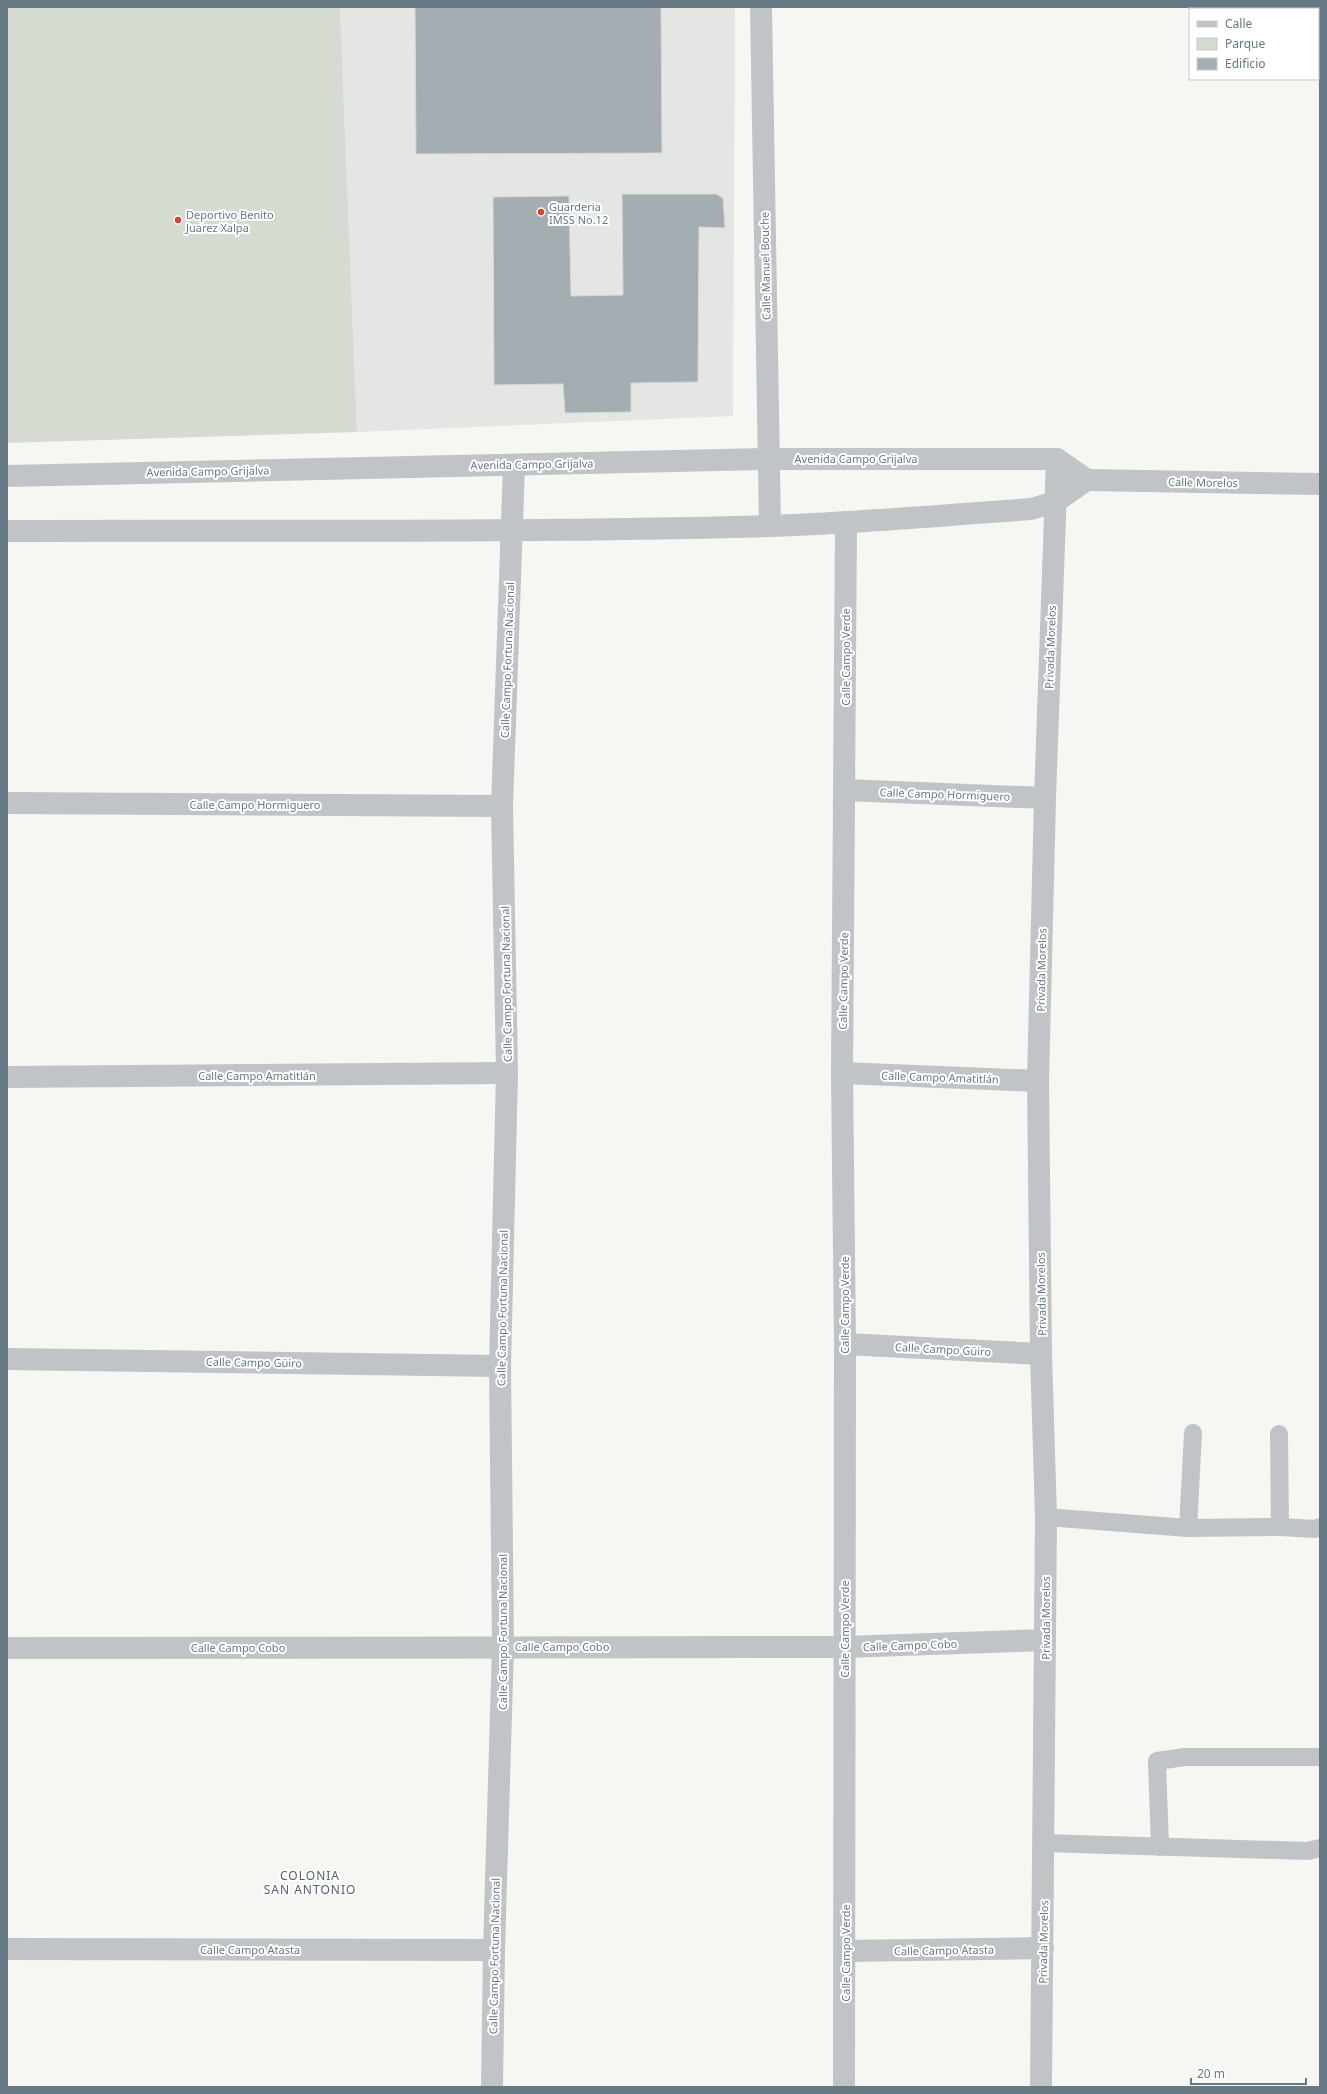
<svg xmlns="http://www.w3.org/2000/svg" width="1327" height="2094" viewBox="0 0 1327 2094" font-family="'Noto Sans',sans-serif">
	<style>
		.built { fill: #e4e6e4 }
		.green { fill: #d6dbd2 }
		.building { fill: #a4aeb2; stroke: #d8d7d6 }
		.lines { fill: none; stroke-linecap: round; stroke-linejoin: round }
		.service { stroke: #c0c4c7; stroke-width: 18 }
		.minor { stroke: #c0c4c7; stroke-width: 22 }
		.tertiary { stroke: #c0c4c7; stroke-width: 22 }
		.poi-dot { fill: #db452e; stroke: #fff; stroke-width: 1.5 }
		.labels { text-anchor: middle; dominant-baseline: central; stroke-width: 4; stroke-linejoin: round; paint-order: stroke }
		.poi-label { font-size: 11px; fill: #667983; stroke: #fff; text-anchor: start }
		.street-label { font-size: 11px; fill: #667983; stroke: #fff }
		.neighbourhood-label { font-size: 12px; letter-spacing: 1px; fill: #546168; stroke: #fff }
	</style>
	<rect width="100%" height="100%" fill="#f6f6f3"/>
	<!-- built -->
	<polygon class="built" points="340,7 735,7 733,416 357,432"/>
	<!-- green -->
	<polygon class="green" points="7,7 340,7 357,432 7,443"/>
	<!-- building -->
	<g class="building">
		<polygon points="415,7 661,7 662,153 416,154"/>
		<polygon points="622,194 716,194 723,198 725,228 699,227 698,382 631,383 631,412 565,413 563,384 494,385 493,197 569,196 571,296 623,295"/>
	</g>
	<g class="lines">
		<!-- service -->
		<g class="service">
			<polyline points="1279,1434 1280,1527"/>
			<polyline points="1046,1517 1188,1528 1280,1527 1315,1529 1320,1527"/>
			<polyline points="1188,1528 1193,1433"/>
			<polyline points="1044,1843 1308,1851 1320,1848"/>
			<polyline points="1160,1847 1157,1761 1185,1757 1320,1757"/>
		</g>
		<!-- minor -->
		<g class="minor">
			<polyline points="1318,34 1320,34"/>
			<polyline points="845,790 1045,798"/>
			<polyline points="7,803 502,806"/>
			<polyline points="842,1073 1038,1081"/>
			<polyline points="7,1077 507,1073"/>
			<polyline points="845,1344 1041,1354"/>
			<polyline points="7,1359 500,1366"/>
			<polyline points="7,1648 844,1647 1044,1640"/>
			<polyline points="7,1949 494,1950"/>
			<polyline points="845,1951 1043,1948"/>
			<polyline points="492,2087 494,1950 503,1646 500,1366 507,1073 502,806 514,465"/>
			<polyline points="844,2087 845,1344 842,1073 846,522"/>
			<polyline points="1041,2087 1046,1517 1041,1354 1038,1081 1045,798 1057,459"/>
		</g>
		<!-- tertiary -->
		<g class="tertiary">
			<polyline points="761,7 770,526"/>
			<polyline points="7,476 768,459 1057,459 1087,480 1320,484"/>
			<path d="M 7,531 C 261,530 515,533 769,526 C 857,523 944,515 1031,509 L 1055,502 L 1087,480"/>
		</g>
	</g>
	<!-- markers -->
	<g class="poi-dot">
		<circle cx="541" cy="212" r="4"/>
		<circle cx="178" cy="220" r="4"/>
	</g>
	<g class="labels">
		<!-- poi labels -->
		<g class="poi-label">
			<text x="549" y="206">Guarderia<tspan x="549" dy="13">IMSS No.12</tspan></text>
			<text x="186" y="214">Deportivo Benito<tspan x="186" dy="13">Juarez Xalpa</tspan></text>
		</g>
		<!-- street labels -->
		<g class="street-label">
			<text transform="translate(765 266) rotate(-91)">Calle Manuel Bouche</text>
			<text x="856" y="458">Avenida Campo Grijalva</text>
			<text transform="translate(532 464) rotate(-1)">Avenida Campo Grijalva</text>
			<text transform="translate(208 471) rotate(-1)">Avenida Campo Grijalva</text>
			<text transform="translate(1203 482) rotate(1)">Calle Morelos</text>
			<text transform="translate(1050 647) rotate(-88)">Privada Morelos</text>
			<text transform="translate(845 657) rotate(-90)">Calle Campo Verde</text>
			<text transform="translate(507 660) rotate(-88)">Calle Campo Fortuna Nacional</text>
			<text transform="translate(945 794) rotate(2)">Calle Campo Hormiguero</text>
			<text x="255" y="804">Calle Campo Hormiguero</text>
			<text transform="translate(1041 970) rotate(-89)">Privada Morelos</text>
			<text transform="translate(843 981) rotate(-89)">Calle Campo Verde</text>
			<text transform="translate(506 984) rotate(-91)">Calle Campo Fortuna Nacional</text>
			<text x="257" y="1075">Calle Campo Amatitlán</text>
			<text transform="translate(940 1077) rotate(2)">Calle Campo Amatitlán</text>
			<text transform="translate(1041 1294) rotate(-91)">Privada Morelos</text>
			<text transform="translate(844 1305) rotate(-90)">Calle Campo Verde</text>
			<text transform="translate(502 1308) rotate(-89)">Calle Campo Fortuna Nacional</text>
			<text transform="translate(943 1349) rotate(3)">Calle Campo Güiro</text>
			<text transform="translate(254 1362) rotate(1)">Calle Campo Güiro</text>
			<text transform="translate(1045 1618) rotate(-90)">Privada Morelos</text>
			<text transform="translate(844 1629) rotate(-90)">Calle Campo Verde</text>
			<text transform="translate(502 1632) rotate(-90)">Calle Campo Fortuna Nacional</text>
			<text transform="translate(910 1645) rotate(-2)">Calle Campo Cobo</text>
			<text x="562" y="1646">Calle Campo Cobo</text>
			<text x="238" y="1647">Calle Campo Cobo</text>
			<text transform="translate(1043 1942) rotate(-89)">Privada Morelos</text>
			<text x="250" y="1949">Calle Campo Atasta</text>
			<text transform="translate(944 1950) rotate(-1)">Calle Campo Atasta</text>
			<text transform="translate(845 1953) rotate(-90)">Calle Campo Verde</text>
			<text transform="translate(494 1956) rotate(-89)">Calle Campo Fortuna Nacional</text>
		</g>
		<!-- neighbourhood labels -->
		<g class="neighbourhood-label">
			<text x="310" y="1875">COLONIA<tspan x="310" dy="14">SAN ANTONIO</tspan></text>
		</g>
	</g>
	<!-- border -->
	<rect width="1327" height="2094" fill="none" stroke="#667983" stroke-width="16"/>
	<!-- legend -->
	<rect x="1189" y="8" width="130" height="72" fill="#ffffff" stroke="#c2c9cd"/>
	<rect x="1197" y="21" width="20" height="6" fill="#c0c4c7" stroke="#c2c9cd"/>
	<text x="1225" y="28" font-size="12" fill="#667983">Calle</text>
	<rect x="1197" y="38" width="20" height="12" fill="#d6dbd2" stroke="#c2c9cd"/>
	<text x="1225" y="48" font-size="12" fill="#667983">Parque</text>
	<rect x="1197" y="58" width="20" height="12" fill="#a4aeb2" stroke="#c2c9cd"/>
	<text x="1225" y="68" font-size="12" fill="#667983">Edificio</text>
	<!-- scale -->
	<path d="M1191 2078v6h115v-6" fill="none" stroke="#667983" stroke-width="2"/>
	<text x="1197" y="2078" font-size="12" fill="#667983" stroke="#ffffff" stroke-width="3" paint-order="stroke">20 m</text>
</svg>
